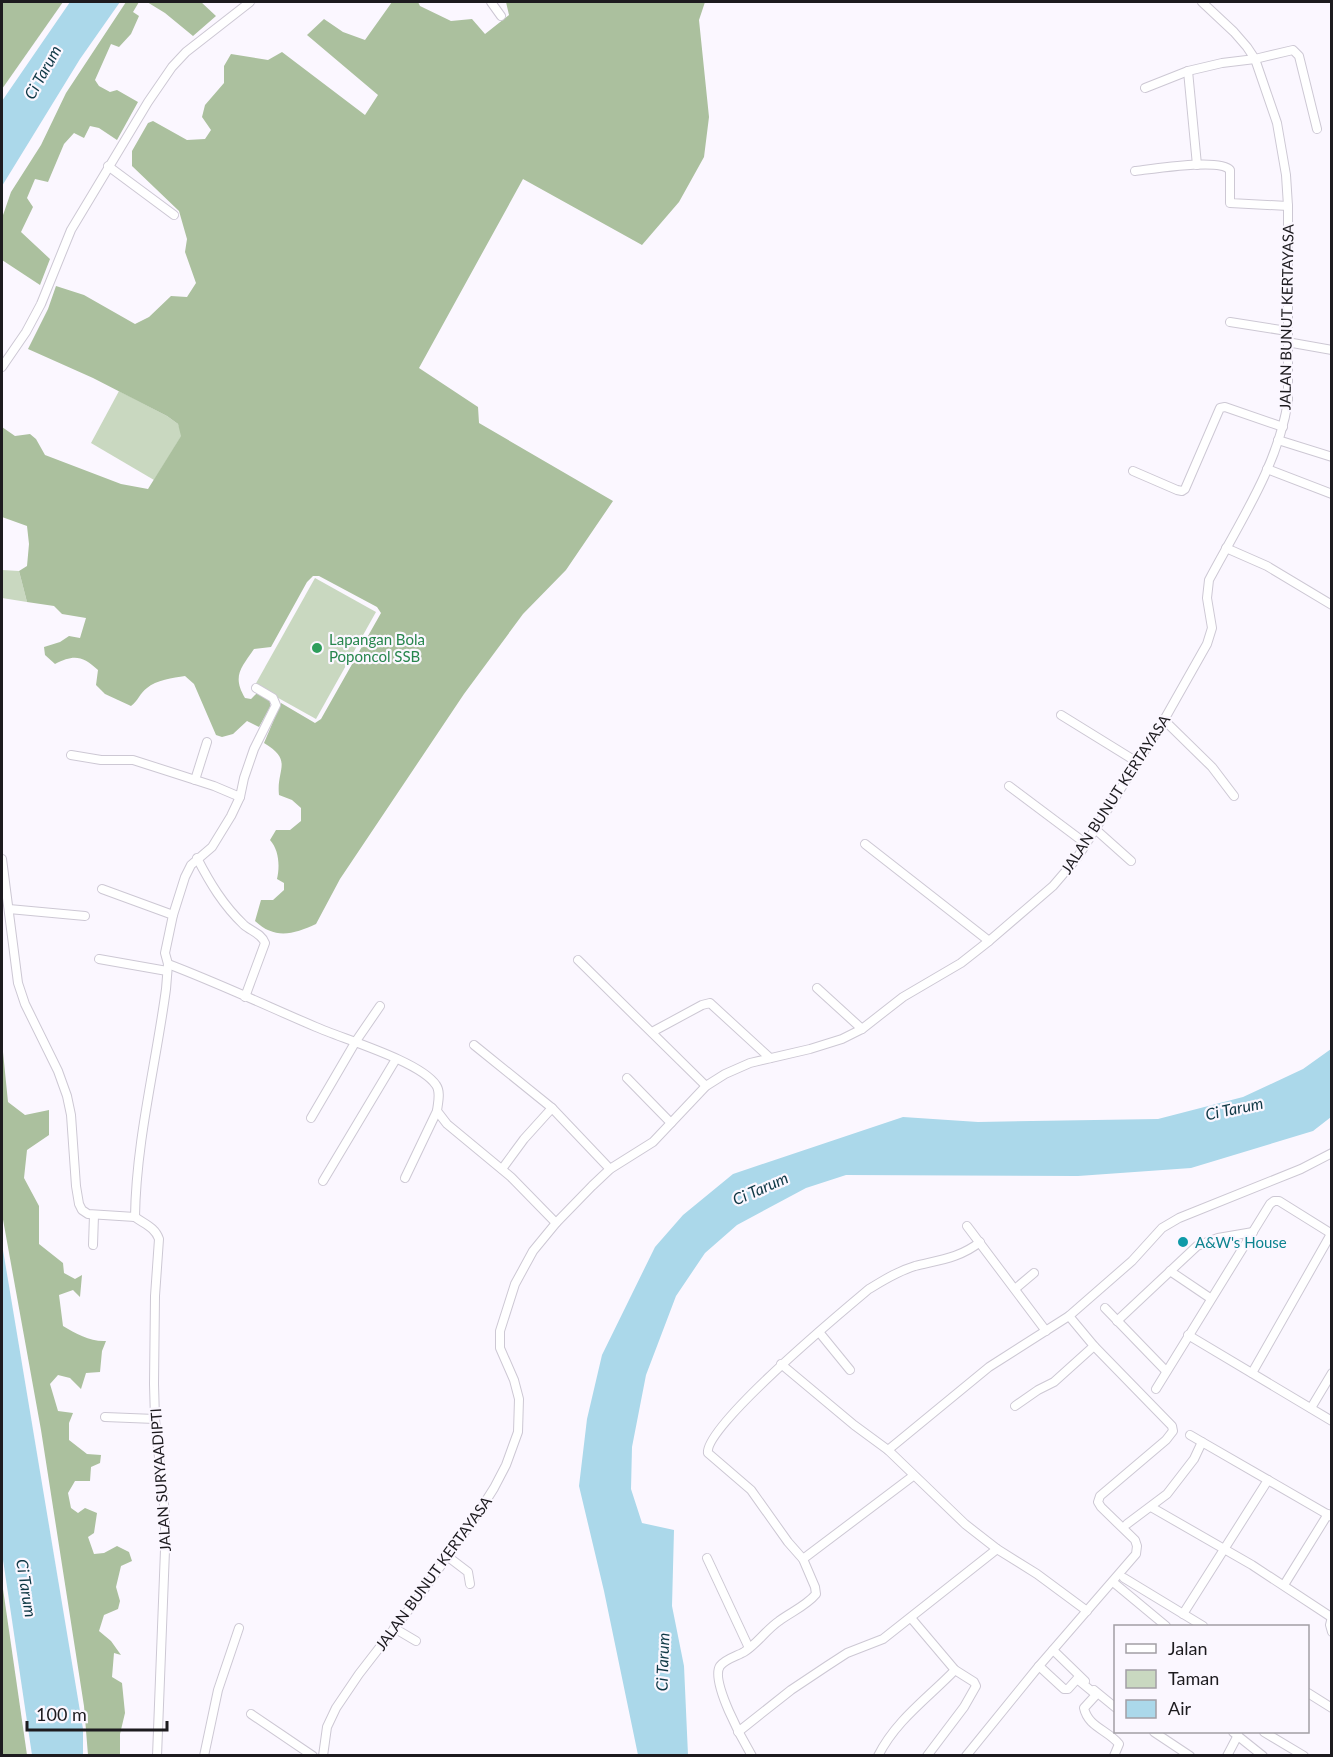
<svg xmlns="http://www.w3.org/2000/svg" width="1333" height="1757" viewBox="0 0 1333 1757" font-family="Lato,sans-serif">
	<style>
		.green { fill: #c9d8c0 }
		.forest { fill: #abc09e }
		.water { fill: #abd8ea }
		.lines { fill: none; stroke-linecap: round; stroke-linejoin: round }
		.minor-casing { stroke: #cdc8d4; stroke-width: 10 }
		.minor { stroke: #fff; stroke-width: 8 }
		.leisure-dot { fill: #2e9e5b; stroke: #fbf7ff; stroke-width: 2 }
		.culture-dot { fill: #0f9aa8; stroke: #fbf7ff; stroke-width: 2 }
		.labels { text-anchor: middle; dominant-baseline: central; stroke-width: 4.5; stroke-linejoin: round; paint-order: stroke }
		.street-label { font-size: 15px; fill: #1d1b1f; stroke: #fbf7ff }
		.leisure-label { font-size: 15px; fill: #27864d; stroke: #fbf7ff; text-anchor: start }
		.culture-label { font-size: 15px; fill: #0d838f; stroke: #fbf7ff; text-anchor: start }
		.water-label { font-size: 16px; font-style: italic; fill: #0f3845; stroke: #fbf7ff }
	</style>
	<rect width="100%" height="100%" fill="#fbf7ff"/>
	<!-- green -->
	<g class="green">
		<polygon points="119,391 167,416 178,424 182,435 154,480 91,443"/>
		<polygon points="2,570 19,571 27,602 2,598"/>
		<polygon points="315,578 376,612 316,719 255,685"/>
	</g>
	<!-- forest -->
	<g class="forest">
		<polygon points="2,2 63,2 2,89"/>
		<polygon points="126,2 139,2 133,12 139,16 131,34 119,47 111,44 95,80 99,86 110,92 117,90 138,102 117,140 99,128 90,126 84,138 74,133 64,144 48,182 35,179 27,198 33,207 21,232 50,259 40,285 2,260 2,218 11,192 41,145 66,93"/>
		<polygon points="147,2 201,2 216,16 193,36 165,13"/>
		<path d="M 392,2 L 418,2 L 420,6 L 451,21 L 472,19 L 485,34 L 509,15 L 506,2 L 705,2 L 699,20 L 709,117 L 704,157 L 679,202 L 642,245 L 523,179 L 419,368 L 478,407 L 479,423 L 613,501 L 566,570 L 523,614 L 464,694 L 340,879 L 316,924 C 294,934 275,940 255,921 L 261,900 L 273,900 L 284,890 L 284,883 L 277,879 C 280,866 279,850 270,840 L 276,830 L 290,830 L 301,821 L 301,808 L 292,800 L 279,795 C 276,769 294,761 264,743 L 281,703 L 315,723 L 321,719 L 381,613 L 377,607 L 319,576 L 313,576 L 307,582 L 271,647 L 254,649 C 241,668 232,676 245,698 L 251,699 L 257,693 L 270,700 L 270,707 L 259,727 L 247,721 L 233,734 L 222,737 L 216,735 L 194,684 L 185,676 C 173,678 156,680 147,688 C 140,693 138,701 131,706 L 105,694 L 96,685 L 98,670 C 83,656 74,654 55,664 L 45,655 L 44,647 L 60,642 L 69,636 L 80,638 L 86,618 L 62,614 L 54,606 L 27,602 L 19,571 L 27,566 L 29,544 L 27,526 L 2,517 L 2,427 L 15,436 L 30,434 L 36,439 L 45,455 L 121,484 L 148,489 L 181,436 L 178,424 L 167,416 L 93,378 L 28,349 L 48,309 L 56,286 L 84,295 L 135,324 L 149,317 L 171,296 L 187,297 L 196,283 L 185,252 L 187,239 L 179,211 L 132,166 L 132,151 L 148,123 L 153,121 L 187,140 L 205,139 L 211,130 L 202,117 L 205,105 L 224,83 L 224,66 L 231,54 L 268,60 L 282,52 L 365,115 L 378,95 L 307,35 L 324,19 L 343,32 L 365,40 Z"/>
		<path d="M 2,1042 L 8,1102 L 25,1115 L 49,1110 L 49,1135 L 27,1150 L 24,1178 L 39,1206 L 39,1244 L 63,1263 L 64,1273 L 75,1279 L 82,1275 L 80,1297 L 73,1290 L 59,1295 L 63,1326 C 76,1334 91,1342 106,1341 L 102,1351 L 100,1372 L 86,1373 L 81,1389 L 70,1378 L 58,1375 L 50,1384 L 58,1411 L 73,1413 L 69,1423 L 69,1440 L 87,1454 L 101,1455 L 100,1463 L 91,1467 L 90,1481 L 75,1481 L 68,1493 L 71,1508 L 78,1513 L 85,1508 L 97,1513 L 94,1533 L 88,1537 L 94,1554 L 104,1553 L 117,1546 L 129,1552 L 132,1561 L 121,1566 L 116,1587 L 120,1601 L 118,1609 L 104,1615 L 99,1631 L 111,1641 L 121,1655 L 114,1653 L 112,1677 L 122,1683 L 125,1713 L 120,1734 L 120,1755 L 88,1755 L 84,1706 L 41,1430 L 2,1214 Z"/>
		<polygon points="2,1582 27,1755 2,1755"/>
	</g>
	<!-- water -->
	<g class="water">
		<polygon points="70,2 120,2 80,59 2,186 2,101"/>
		<polygon points="1331,1049 1331,1117 1313,1131 1191,1168 1078,1176 846,1175 806,1188 737,1225 705,1253 676,1296 646,1375 632,1447 631,1489 642,1523 674,1530 672,1606 684,1666 688,1755 638,1755 604,1591 579,1486 587,1419 602,1355 655,1247 683,1215 733,1174 903,1117 978,1122 1158,1119 1243,1097 1303,1069"/>
		<polygon points="2,1244 83,1729 83,1755 32,1755 2,1553"/>
	</g>
	<g class="lines">
		<!-- minor casing -->
		<g class="minor-casing">
			<g id="minor">
				<polyline points="491,2 501,16"/>
				<polyline points="1188,71 1197,165"/>
				<polyline points="1145,88 1188,71 1222,63 1255,59 1293,50 1299,56 1317,129"/>
				<polyline points="108,166 174,215"/>
				<path d="M 1135,171 C 1152,169 1220,158 1230,170 L 1230,203 L 1288,206"/>
				<polyline points="1230,322 1287,331"/>
				<polyline points="1287,342 1332,350"/>
				<polyline points="2,367 26,332 41,304 71,230 148,102 172,67 186,52 250,2"/>
				<polyline points="1278,440 1332,457"/>
				<polyline points="1267,469 1332,494"/>
				<polyline points="1133,471 1177,490 1182,491 1185,489 1220,408 1225,407 1283,427"/>
				<polyline points="1226,548 1267,566 1332,605"/>
				<polyline points="1061,715 1137,762"/>
				<polyline points="1164,720 1212,767 1234,796"/>
				<polyline points="71,755 101,760 133,760 214,786 240,797"/>
				<polyline points="195,780 207,742"/>
				<polyline points="1009,786 1085,843"/>
				<polyline points="1094,828 1131,861"/>
				<polyline points="865,844 989,941"/>
				<path d="M 197,858 C 210,883 223,905 244,925 C 251,931 262,934 265,943 L 245,997"/>
				<polyline points="2,859 18,983 25,1004 58,1071 67,1096 71,1115 76,1186 79,1204 82,1210 88,1214 135,1217"/>
				<polyline points="102,889 173,915"/>
				<polyline points="9,909 85,916"/>
				<polyline points="99,959 167,971"/>
				<polyline points="578,960 706,1086"/>
				<path d="M 168,964 C 218,983 267,1006 316,1027 C 343,1039 420,1061 436,1085 C 441,1092 438,1102 437,1111 L 447,1124 L 511,1177 L 556,1223"/>
				<polyline points="817,988 862,1029"/>
				<polyline points="652,1032 702,1005 710,1003 770,1058"/>
				<polyline points="474,1045 552,1108 610,1169"/>
				<polyline points="627,1078 671,1123"/>
				<polyline points="311,1118 356,1041 380,1006"/>
				<polyline points="502,1169 524,1139 552,1108"/>
				<polyline points="405,1178 437,1111"/>
				<polyline points="323,1181 396,1059"/>
				<path d="M 135,1217 C 136,1141 156,1064 166,989 L 168,964 L 165,953 L 173,915 L 185,877 L 191,865 L 212,847 L 231,816 L 240,797 L 244,778 L 254,749 L 276,705 L 273,698 L 256,688"/>
				<path d="M 135,1217 C 144,1224 155,1227 159,1239 L 155,1296 L 154,1384 L 155,1419 L 165,1514 L 165,1550 L 157,1756"/>
				<polyline points="967,1226 1046,1331"/>
				<polyline points="93,1245 94,1215"/>
				<polyline points="1170,1271 1210,1298"/>
				<polyline points="1015,1289 1034,1273"/>
				<polyline points="1105,1308 1166,1371"/>
				<polyline points="1117,1321 1197,1246 1218,1238 1253,1232"/>
				<polyline points="819,1332 850,1370"/>
				<polyline points="1188,1335 1332,1421"/>
				<polyline points="781,1364 854,1425 888,1450 965,1524 997,1549 1037,1574 1087,1611"/>
				<polyline points="1252,1373 1331,1234"/>
				<polyline points="1156,1389 1270,1204 1274,1201 1279,1201 1332,1234"/>
				<polyline points="1015,1406 1038,1390 1054,1382 1094,1346"/>
				<polyline points="1311,1408 1332,1373"/>
				<polyline points="105,1417 155,1419"/>
				<polyline points="1190,1435 1202,1442"/>
				<polyline points="888,1450 989,1367 1069,1316"/>
				<polyline points="1151,1507 1252,1565 1331,1617"/>
				<polyline points="1127,1524 1167,1494 1194,1459 1202,1442 1332,1517"/>
				<polyline points="447,1556 468,1572 470,1584"/>
				<polyline points="707,1558 749,1648"/>
				<polyline points="803,1559 913,1476"/>
				<polyline points="1124,1578 1203,1626"/>
				<polyline points="1113,1582 1166,1626"/>
				<polyline points="1284,1585 1328,1514"/>
				<polyline points="1183,1614 1268,1480"/>
				<polyline points="1332,1617 1330,1625 1332,1632"/>
				<polyline points="911,1618 955,1670 974,1682 976,1686 964,1707 927,1756"/>
				<polyline points="394,1628 416,1641"/>
				<polyline points="1053,1650 1085,1681"/>
				<path d="M 1039,1666 L 1064,1689 L 1068,1689 L 1077,1679 L 1094,1693 L 1095,1696 L 1084,1708 C 1088,1727 1108,1730 1119,1744 L 1114,1756"/>
				<polyline points="1094,1690 1116,1708"/>
				<polyline points="1308,1693 1332,1708"/>
				<polyline points="251,1714 313,1756"/>
				<polyline points="738,1732 791,1690 827,1666 847,1653 883,1639 997,1549"/>
				<polyline points="1154,1732 1190,1756"/>
				<polyline points="1233,1732 1263,1756"/>
				<polyline points="1264,1732 1304,1756"/>
				<polyline points="204,1756 218,1690 239,1628"/>
				<path d="M 323,1756 L 327,1727 L 336,1708 L 359,1674 L 421,1594 L 482,1507 L 494,1488 L 506,1465 L 518,1432 L 519,1399 L 514,1380 L 500,1348 L 500,1331 L 515,1284 L 533,1251 L 556,1223 L 592,1186 L 610,1169 L 653,1142 L 706,1086 L 725,1074 L 750,1063 L 810,1049 L 842,1039 L 862,1029 L 903,997 L 961,963 L 989,941 L 1053,886 L 1077,858 L 1164,720 L 1207,644 L 1212,628 L 1207,598 L 1209,580 C 1239,523 1278,466 1288,401 L 1288,206 L 1286,175 L 1277,123 L 1255,59 L 1247,47 L 1234,32 L 1202,2"/>
				<path d="M 752,1756 C 743,1741 710,1681 720,1666 C 725,1659 737,1656 744,1652 C 757,1644 766,1630 779,1621 C 791,1612 806,1606 816,1594 L 815,1587 L 803,1559 L 788,1542 L 751,1490 L 708,1453 C 703,1427 844,1310 869,1289 C 884,1280 898,1271 915,1266 C 939,1260 960,1258 980,1242"/>
				<path d="M 878,1756 C 896,1720 928,1698 955,1670"/>
				<polyline points="966,1756 1039,1666 1136,1554 1137,1546 1135,1540 1101,1507 1098,1502 1100,1496 1166,1440 1173,1431 1172,1426 1094,1346 1069,1316 1132,1261 1162,1228 1179,1218 1301,1169 1332,1153"/>
				<polyline points="1227,1756 1238,1735"/>
			</g>
		</g>
		<!-- minor -->
		<use href="#minor" class="minor"/>
	</g>
	<!-- markers -->
	<circle class="leisure-dot" cx="317" cy="648" r="6"/>
	<circle class="culture-dot" cx="1183" cy="1242" r="6"/>
	<g class="labels">
		<!-- street labels -->
		<g class="street-label">
			<text transform="translate(1286 317) rotate(-89)">JALAN BUNUT KERTAYASA</text>
			<text transform="translate(1115 794) rotate(-57)">JALAN BUNUT KERTAYASA</text>
			<text transform="translate(160 1480) rotate(-94)">JALAN SURYAADIPTI</text>
			<text transform="translate(433 1573) rotate(-54)">JALAN BUNUT KERTAYASA</text>
		</g>
		<!-- leisure labels -->
		<g class="leisure-label">
			<text x="329" y="639">Lapangan Bola<tspan x="329" dy="17">Poponcol SSB</tspan></text>
		</g>
		<!-- culture labels -->
		<g class="culture-label">
			<text x="1195" y="1242">A&amp;W's House</text>
		</g>
		<!-- water labels -->
		<g class="water-label">
			<text transform="translate(42 72) rotate(-61)">Ci Tarum</text>
			<text transform="translate(1234 1108) rotate(-12)">Ci Tarum</text>
			<text transform="translate(760 1188) rotate(-24)">Ci Tarum</text>
			<text transform="translate(27 1588) rotate(81)">Ci Tarum</text>
			<text transform="translate(662 1662) rotate(-88)">Ci Tarum</text>
		</g>
	</g>
	<!-- border -->
	<rect width="1333" height="1757" fill="none" stroke="#1d1b1f" stroke-width="6"/>
	<!-- legend -->
	<rect x="1114" y="1625" width="195" height="108" fill="#fbf7ff" stroke="#a29fa5" stroke-width="1.5"/>
	<rect x="1126" y="1644" width="30" height="9" fill="#ffffff" stroke="#a29fa5" stroke-width="1.5"/>
	<text x="1168" y="1655" font-size="18" fill="#1d1b1f">Jalan</text>
	<rect x="1126" y="1670" width="30" height="18" fill="#c9d8c0" stroke="#a29fa5" stroke-width="1.5"/>
	<text x="1168" y="1685" font-size="18" fill="#1d1b1f">Taman</text>
	<rect x="1126" y="1700" width="30" height="18" fill="#abd8ea" stroke="#a29fa5" stroke-width="1.5"/>
	<text x="1168" y="1715" font-size="18" fill="#1d1b1f">Air</text>
	<!-- scale -->
	<path d="M27 1721v9h140v-9" fill="none" stroke="#1d1b1f" stroke-width="3"/>
	<text x="36" y="1721" font-size="18" fill="#1d1b1f" stroke="#fbf7ff" stroke-width="4.5" paint-order="stroke">100 m</text>
</svg>
